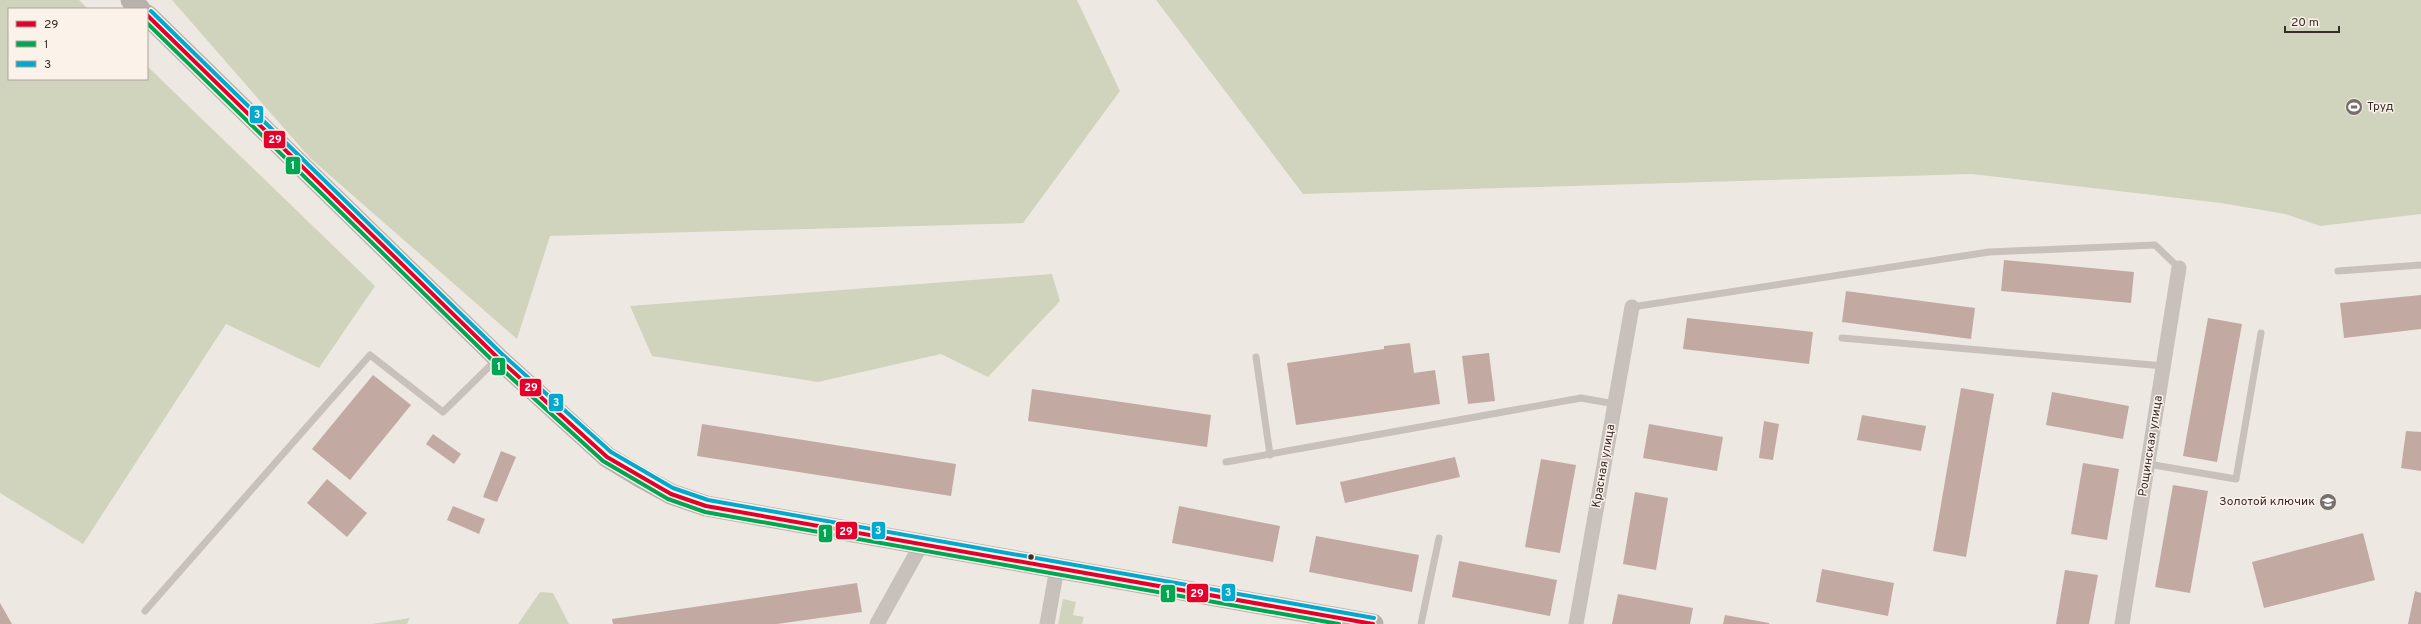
<svg xmlns="http://www.w3.org/2000/svg" width="2421" height="624" viewBox="0 0 2421 624" font-family="Overpass,sans-serif">
	<style>
		.green { fill: #d1d4bc }
		.building { fill: #c2aaa3 }
		.lines { fill: none; stroke-linecap: round; stroke-linejoin: round }
		.lane { stroke: #c7c0bb; stroke-width: 7 }
		.street { stroke: #c7c0bb; stroke-width: 15 }
		.secondary { stroke: #b8b0ac; stroke-width: 21 }
		.bus-1-casing { stroke: #fbf2ea; stroke-width: 7 }
		.bus-2-casing { stroke: #fbf2ea; stroke-width: 7 }
		.bus-3-casing { stroke: #fbf2ea; stroke-width: 7 }
		.bus-1 { stroke: #e4002b; stroke-width: 4 }
		.bus-2 { stroke: #00a651; stroke-width: 4 }
		.bus-3 { stroke: #00a9ce; stroke-width: 4 }
		.bus-dot { fill: #392d29; stroke: #fbf2ea; stroke-width: 1.5 }
		.labels { text-anchor: middle; dominant-baseline: central; stroke-width: 3; stroke-linejoin: round; paint-order: stroke }
		.poi-label { font-size: 12px; fill: #392d29; stroke: #fbf2ea; text-anchor: start }
		.street-label { font-size: 12px; fill: #392d29; stroke: #fbf2ea }
		.line-badge { stroke: #fbf2ea; stroke-width: 1.5 }
		.badge-label { font-size: 11px; text-anchor: middle; font-weight: bold; fill: #fff }
	</style>
	<rect width="100%" height="100%" fill="#eee8e2"/>
	<!-- green -->
	<g class="green">
		<polygon points="0,0 79,0 88,9 9,9 9,79 147,79 147,66 375,286 319,368 226,324 83,544 0,493"/>
		<polygon points="172,0 1077,0 1120,91 1023,223 550,236 517,339 310,158"/>
		<polygon points="1156,0 2421,0 2421,214 2320,226 2285,214 2221,203 1972,174 1303,194"/>
		<polygon points="1052,274 1060,301 988,377 941,354 818,382 652,356 630,306"/>
		<polygon points="540,592 553,593 569,624 518,624"/>
		<polygon points="1063,599 1076,602 1073,615 1084,617 1082,624 1058,624"/>
		<polygon points="410,618 407,624 372,624"/>
	</g>
	<!-- building -->
	<g class="building">
		<polygon points="2004,260 2134,272 2131,303 2001,291"/>
		<polygon points="1846,291 1975,308 1971,339 1842,322"/>
		<polygon points="2421,295 2421,329 2344,338 2340,303"/>
		<polygon points="1687,318 1813,332 1809,364 1683,349"/>
		<polygon points="2208,318 2242,324 2217,462 2183,456"/>
		<polygon points="1410,343 1414,373 1435,370 1440,404 1296,425 1287,363 1384,349 1384,346"/>
		<polygon points="1489,353 1495,401 1468,404 1462,356"/>
		<polygon points="373,375 411,405 350,480 312,449"/>
		<polygon points="1961,388 1994,394 1966,557 1933,551"/>
		<polygon points="1032,389 1211,415 1207,447 1028,421"/>
		<polygon points="2052,392 2129,406 2123,439 2046,425"/>
		<polygon points="1862,415 1926,426 1921,451 1857,440"/>
		<polygon points="1764,421 1779,424 1773,460 1759,458"/>
		<polygon points="702,424 956,464 951,496 697,456"/>
		<polygon points="1649,424 1723,437 1717,471 1643,458"/>
		<polygon points="2406,431 2421,432 2421,471 2401,468"/>
		<polygon points="433,434 461,454 454,464 426,444"/>
		<polygon points="501,451 516,457 497,502 483,497"/>
		<polygon points="1455,457 1460,477 1345,503 1340,482"/>
		<polygon points="1541,459 1576,465 1560,553 1525,547"/>
		<polygon points="2083,463 2119,469 2107,540 2071,534"/>
		<polygon points="327,479 367,513 347,537 307,503"/>
		<polygon points="2173,485 2208,491 2190,593 2155,587"/>
		<polygon points="1635,492 1668,498 1656,570 1623,564"/>
		<polygon points="453,506 485,519 479,534 447,520"/>
		<polygon points="1179,506 1280,526 1273,562 1172,543"/>
		<polygon points="2363,533 2375,580 2264,608 2252,562"/>
		<polygon points="1316,536 1419,555 1412,592 1309,572"/>
		<polygon points="1459,561 1557,580 1550,616 1452,597"/>
		<polygon points="1822,569 1894,583 1888,616 1816,602"/>
		<polygon points="2065,570 2098,575 2089,624 2056,624"/>
		<polygon points="857,583 862,612 777,624 613,624 612,619"/>
		<polygon points="2415,591 2421,593 2421,624 2408,624"/>
		<polygon points="1618,594 1693,608 1690,624 1612,624"/>
		<polygon points="0,603 12,624 0,624"/>
		<polygon points="1725,615 1769,623 1769,624 1723,624"/>
	</g>
	<g class="lines">
		<!-- lane -->
		<g class="lane">
			<polyline points="2338,271 2421,265"/>
			<polyline points="1632,307 1989,252 2155,245 2179,268"/>
			<polyline points="1842,338 2164,366"/>
			<polyline points="1256,357 1270,455"/>
			<polyline points="1226,462 1581,398 1615,404"/>
			<polyline points="2148,464 2236,479 2261,333"/>
			<polyline points="145,611 370,355 443,412 497,359"/>
			<polyline points="1421,624 1439,538"/>
		</g>
		<!-- street -->
		<g class="street">
			<polyline points="877,624 921,545"/>
			<polyline points="1047,624 1057,568"/>
			<polyline points="1576,624 1632,307"/>
			<polyline points="2122,624 2179,268"/>
		</g>
		<!-- secondary -->
		<g class="secondary">
			<polyline points="131,0 140,9"/>
			<polyline points="147,15 498,358 607,457 640,477 671,494 706,506 1373,624"/>
		</g>
		<!-- bus-1 casing -->
		<g class="bus-1-casing">
			<polyline id="bus-1" points="147,15 498,358 607,457 671,494 706,506 1373,624"/>
		</g>
		<!-- bus-2 casing -->
		<g class="bus-2-casing">
			<polyline id="bus-2" points="147,23 494,362 603,461 668,499 705,512 1339,624"/>
		</g>
		<!-- bus-3 casing -->
		<g class="bus-3-casing">
			<polyline id="bus-3" points="151,11 502,354 611,452 673,488 708,500 1374,618"/>
		</g>
		<!-- bus-1 -->
		<use href="#bus-1" class="bus-1"/>
		<!-- bus-2 -->
		<use href="#bus-2" class="bus-2"/>
		<!-- bus-3 -->
		<use href="#bus-3" class="bus-3"/>
	</g>
	<!-- icons -->
	<defs>
		<g id="stadium-disc" transform="scale(0.9)"><circle r="9.5" fill="#786e6a" stroke="#fbf2ea"/><path d="M0-5a6.5 5 0 1 0 0 10a6.5 5 0 1 0 0-10ZM-3.5-1.8h7v3.6h-7Z" fill="#fff"/></g>
		<g id="school-disc" transform="scale(0.9)"><circle r="9.5" fill="#786e6a" stroke="#fbf2ea"/><path d="M0-5L7-2L0 1L-7-2ZM-4 1L0 2.5L4 1V4Q0 6-4 4Z" fill="#fff"/></g>
	</defs>
	<g fill-rule="evenodd">
		<use href="#stadium-disc" x="2354" y="107"/>
		<use href="#school-disc" x="2328" y="502"/>
	</g>
	<!-- markers -->
	<circle class="bus-dot" cx="1031" cy="557" r="3.5"/>
	<g class="labels">
		<!-- poi labels -->
		<g class="poi-label">
			<text x="2367" y="107">Труд</text>
			<text x="2315" y="502" text-anchor="end">Золотой ключик</text>
		</g>
		<!-- street labels -->
		<g class="street-label">
			<text transform="translate(2151 446) rotate(-81)">Рощинская улица</text>
			<text transform="translate(1604 466) rotate(-80)">Красная улица</text>
		</g>
	</g>
	<g class="line-badge">
		<rect x="249" y="105" width="15" height="19" rx="4" fill="#00a9ce"/>
		<rect x="263" y="130" width="23" height="19" rx="4" fill="#e4002b"/>
		<rect x="285" y="156" width="16" height="19" rx="4" fill="#00a651"/>
		<rect x="491" y="357" width="15" height="19" rx="4" fill="#00a651"/>
		<rect x="519" y="378" width="23" height="19" rx="4" fill="#e4002b"/>
		<rect x="548" y="393" width="16" height="19" rx="4" fill="#00a9ce"/>
		<rect x="871" y="521" width="15" height="19" rx="4" fill="#00a9ce"/>
		<rect x="835" y="521" width="23" height="19" rx="4" fill="#e4002b"/>
		<rect x="818" y="524" width="15" height="19" rx="4" fill="#00a651"/>
		<rect x="1221" y="583" width="15" height="19" rx="4" fill="#00a9ce"/>
		<rect x="1186" y="583" width="23" height="20" rx="4" fill="#e4002b"/>
		<rect x="1160" y="584" width="16" height="19" rx="4" fill="#00a651"/>
	</g>
	<g class="badge-label">
		<text x="257" y="118">3</text>
		<text x="275" y="143">29</text>
		<text x="293" y="169">1</text>
		<text x="499" y="370">1</text>
		<text x="531" y="391">29</text>
		<text x="556" y="406">3</text>
		<text x="878" y="534">3</text>
		<text x="846" y="535">29</text>
		<text x="825" y="537">1</text>
		<text x="1228" y="596">3</text>
		<text x="1197" y="597">29</text>
		<text x="1168" y="598">1</text>
	</g>
	<!-- legend -->
	<rect x="8" y="8" width="140" height="72" fill="#fbf2ea" stroke="#ada39d"/>
	<rect x="16" y="21" width="20" height="6" fill="#e4002b" stroke="#ada39d"/>
	<text x="44" y="28" font-size="12" fill="#392d29">29</text>
	<rect x="16" y="41" width="20" height="6" fill="#00a651" stroke="#ada39d"/>
	<text x="44" y="48" font-size="12" fill="#392d29">1</text>
	<rect x="16" y="61" width="20" height="6" fill="#00a9ce" stroke="#ada39d"/>
	<text x="44" y="68" font-size="12" fill="#392d29">3</text>
	<!-- scale -->
	<path d="M2285 26v6h54v-6" fill="none" stroke="#392d29" stroke-width="2"/>
	<text x="2291" y="26" font-size="12" fill="#392d29" stroke="#fbf2ea" stroke-width="3" paint-order="stroke">20 m</text>
</svg>
